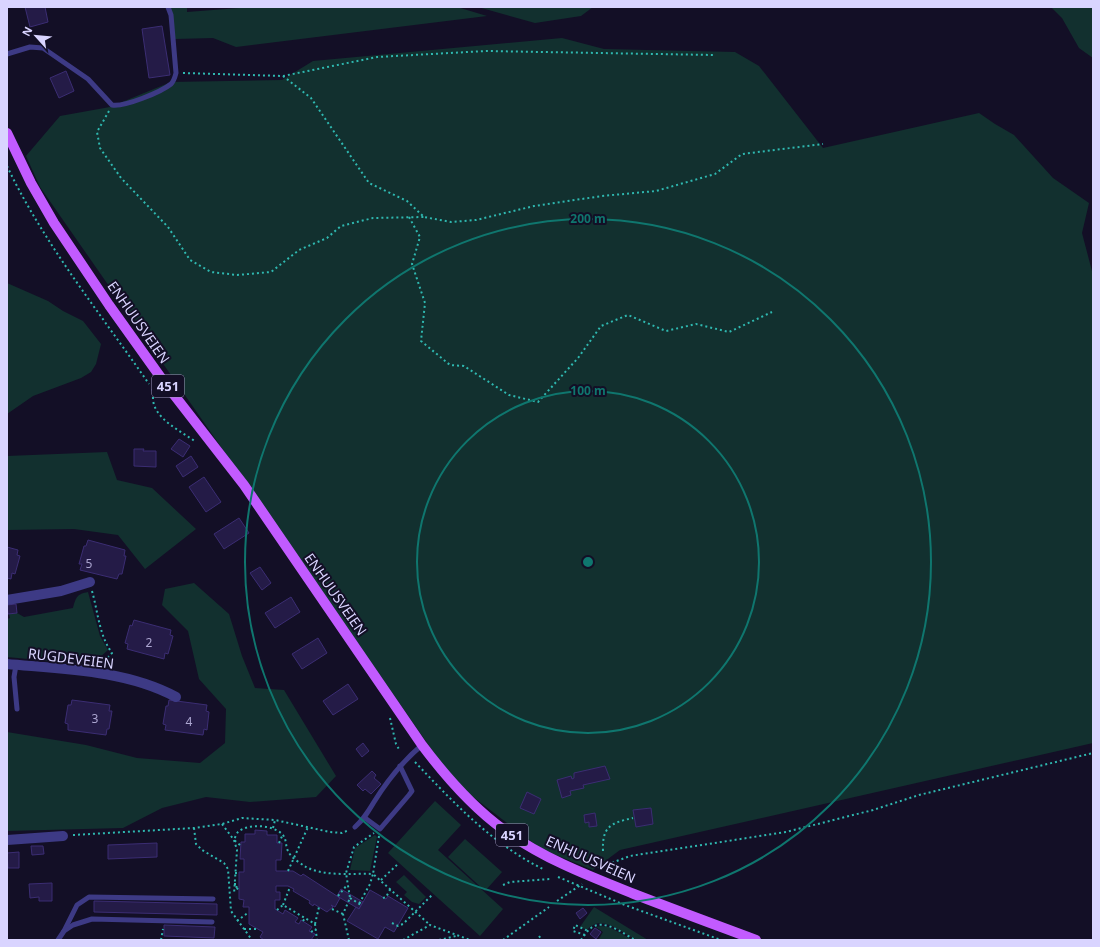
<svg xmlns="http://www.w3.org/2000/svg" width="1100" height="947" viewBox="0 0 1100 947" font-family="'Noto Sans',sans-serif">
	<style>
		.green { fill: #12302f }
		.building { fill: #241b47; stroke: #3b2d73 }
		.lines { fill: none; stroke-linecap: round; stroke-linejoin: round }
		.path { stroke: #2fb8b0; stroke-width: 2; stroke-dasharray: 2 3; stroke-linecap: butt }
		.service { stroke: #3d3a85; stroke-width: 5 }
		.minor { stroke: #3d3a85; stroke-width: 10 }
		.primary { stroke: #c25bff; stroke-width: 10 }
		.ring { fill: none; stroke: #0f766e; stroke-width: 2 }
		.labels { text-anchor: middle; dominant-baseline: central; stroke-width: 4; stroke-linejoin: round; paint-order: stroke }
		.number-label { font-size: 12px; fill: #aca6d1 }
		.shield { fill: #130f26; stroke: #9e99be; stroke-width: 1 }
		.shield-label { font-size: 13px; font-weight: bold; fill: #d9d4ff }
		.street-label { font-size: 14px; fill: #d9d4ff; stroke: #130f26 }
		.centre { fill: #0f766e; stroke: #130f26; stroke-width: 2 }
		.ring-label { font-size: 12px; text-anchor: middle; font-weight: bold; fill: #0f766e; stroke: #130f26; stroke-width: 4; stroke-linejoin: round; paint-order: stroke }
	</style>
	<rect width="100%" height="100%" fill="#130f26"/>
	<!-- green -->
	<g class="green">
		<polygon points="169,7 187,7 187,12 252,7 457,7 487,16 236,47 213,38 175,39"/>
		<polygon points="478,7 593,7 581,16 535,23"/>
		<polygon points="1051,7 1093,7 1093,58 1079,48 1062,18"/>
		<polygon points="562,38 604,49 735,52 759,66 823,148 979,113 995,124 1014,135 1053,178 1089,203 1082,233 1093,275 1093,743 620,850 593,870 541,849 455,783 40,187 26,156 60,116 110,107 171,82 282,80 313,61"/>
		<polygon points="7,283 48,301 63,311 83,321 101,344 96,364 91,372 81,378 33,396 7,414"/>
		<polygon points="107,452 117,480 152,488 196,529 145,569 118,535 74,529 7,530 7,456"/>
		<polygon points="194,583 229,614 242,656 255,688 284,690 336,776 316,797 250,802 206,797 162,808 123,828 7,831 7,732 86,745 137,758 200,763 225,743 226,709 199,679 188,631 162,605 165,589"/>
		<path d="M 88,592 L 100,636 L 108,650 L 91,665 L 7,657 L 7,619 L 10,618 L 9,614 L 17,613 L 24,617 L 73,608 C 76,597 77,594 88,592 Z"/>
		<polygon points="435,801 461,825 438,850 503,909 480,936 388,853"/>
		<polygon points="375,835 377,837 370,871 350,870 355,848"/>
		<polygon points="465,839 502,872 485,891 448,857"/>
		<polygon points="404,875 426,897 419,904 412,902 404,895 407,892 396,882"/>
		<path d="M 594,907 L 648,940 C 644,940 639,941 635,939 C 621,933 602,913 587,930 L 580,927 Z"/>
		<polygon points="601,926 609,927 633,940 601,940 599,939 603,932 596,927"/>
	</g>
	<!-- building -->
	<g class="building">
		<polygon points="25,7 45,7 48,22 30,27"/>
		<polygon points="162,26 170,75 149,78 142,29"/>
		<polygon points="66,71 74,91 59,98 50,78"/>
		<polygon points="179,439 190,446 183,457 171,449"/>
		<polygon points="134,449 144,449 143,451 156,451 156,467 134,466"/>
		<polygon points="191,456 198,467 183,477 176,466"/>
		<polygon points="204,477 221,502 206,512 189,487"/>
		<polygon points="239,518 249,533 224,549 214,534"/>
		<polygon points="88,540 125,550 124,556 126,556 122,574 119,574 117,579 80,570 82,564 79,564 84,546 86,546"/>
		<polygon points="7,547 18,550 17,555 20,556 15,574 12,573 11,579 7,578"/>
		<polygon points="260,567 271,583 262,590 250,573"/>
		<polygon points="291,597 300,612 275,628 265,613"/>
		<polygon points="16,604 17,613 8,614 7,605"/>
		<polygon points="134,620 171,630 170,635 173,636 168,654 165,653 164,659 127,649 128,644 125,643 130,625 132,626"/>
		<polygon points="318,638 327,653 302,669 292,654"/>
		<polygon points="348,684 358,699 333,715 323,701"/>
		<polygon points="72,700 110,705 109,711 112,711 109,729 107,729 106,735 68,730 68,724 65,723 68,705 71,705"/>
		<polygon points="169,700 207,705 206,711 209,712 207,730 204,729 203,735 165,730 166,725 163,724 166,706 168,706"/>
		<polygon points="363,743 369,751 362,757 356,749"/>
		<polygon points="605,766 610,779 583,785 584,788 570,791 571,795 562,798 557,780 571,776 572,779 574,778 574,773"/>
		<polygon points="372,771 376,775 374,778 381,784 371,794 365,789 363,791 357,785"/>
		<polygon points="527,792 541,799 534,814 520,808"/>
		<polygon points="651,808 653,824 636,827 633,810"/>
		<polygon points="595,813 597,826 589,827 589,822 585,823 584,815"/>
		<polygon points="255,830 267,831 267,835 277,835 277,843 282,843 281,860 276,860 276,871 293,871 301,876 303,874 340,898 335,907 331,905 333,907 327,912 314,904 313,906 309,903 310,901 293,891 294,889 288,886 276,886 276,892 280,892 280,900 275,900 275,909 283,914 285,910 298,918 295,922 299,924 301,920 312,927 309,931 315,934 311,940 264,940 260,937 263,932 249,924 249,907 243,907 244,900 239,899 239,872 244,872 244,859 240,859 241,842 245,842 245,834 255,834"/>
		<polygon points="157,843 157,857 108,859 108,845"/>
		<polygon points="31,846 43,846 44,854 32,855"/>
		<polygon points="19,852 19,868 8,868 7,853"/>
		<polygon points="52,883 52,901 39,901 39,897 30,898 29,884"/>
		<polygon points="341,889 363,902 359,909 337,896"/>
		<polygon points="370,890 386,899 388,896 408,908 394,932 385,927 378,939 347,921 356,907 359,909"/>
		<polygon points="94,901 217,904 217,915 94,912"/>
		<polygon points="583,908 587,913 580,919 576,913"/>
		<polygon points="164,925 215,927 214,938 164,936"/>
		<polygon points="595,928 601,932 596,939 590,934"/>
	</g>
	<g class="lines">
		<!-- path -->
		<g class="path">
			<polyline points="183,73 283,76 377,57 486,51 713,55"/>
			<polyline points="283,76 311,98 369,183 407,201 424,217 451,222 476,220 534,206 602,196 656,191 715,174 742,154 823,144"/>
			<polyline points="109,111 97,132 100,148 121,178 168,227 190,260 211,272 237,275 271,272 299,250 327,238 341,226 373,218 424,217"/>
			<path d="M 7,166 C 44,244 100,313 149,384"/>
			<polyline points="409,217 420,237 412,264 425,303 421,341 450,365 464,366 509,395 538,402 578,358 601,326 628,315 666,331 696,324 729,332 772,312"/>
			<path d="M 153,397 C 152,418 181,431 196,442"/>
			<path d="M 92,591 C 98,612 99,635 112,653 L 102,663"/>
			<polyline points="390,718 396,744 400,751"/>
			<path d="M 415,762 C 454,803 493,845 545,870"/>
			<polyline points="222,824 234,840 237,850 234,894"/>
			<polyline points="194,828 196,844 202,850 224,863 228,869 231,911 252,940"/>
			<polyline points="273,828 275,820"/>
			<polyline points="73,835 194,828 222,824 242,818 275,820 330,832 342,833 349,830"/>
			<polyline points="379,836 373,874 430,925"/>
			<polyline points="279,843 283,834"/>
			<path d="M 240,845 L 234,840 C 235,838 236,834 238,832 C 248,823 273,825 282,834 C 287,839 285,845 288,851 C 291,858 300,863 306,867 C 326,877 352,873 373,874 L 370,884 L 359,904"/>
			<path d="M 603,851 C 602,827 610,823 633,818"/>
			<polyline points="598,868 630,856 786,832 873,810 919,795 1093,753"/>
			<polyline points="288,871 308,827"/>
			<polyline points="235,873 239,873"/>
			<polyline points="558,877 625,905 721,940"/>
			<polyline points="381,880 399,863"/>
			<polyline points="234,884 237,884 236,890 239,887"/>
			<polyline points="503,885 510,882 550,879"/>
			<polyline points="338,896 347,885"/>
			<polyline points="350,898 361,905"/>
			<polyline points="383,898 386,897 391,888"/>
			<polyline points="557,901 582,884"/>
			<polyline points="283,905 290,887"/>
			<polyline points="332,909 343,914"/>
			<polyline points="277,910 283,905 315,924 317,940"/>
			<polyline points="237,921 249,912"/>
			<polyline points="303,921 305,918"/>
			<polyline points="392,923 398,926 403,924 433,894"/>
			<polyline points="315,924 319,907"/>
			<polyline points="244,929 258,929"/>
			<polyline points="311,932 316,929"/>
			<polyline points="585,935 573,931 575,925 588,931"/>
			<polyline points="539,936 542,940"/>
			<polyline points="161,940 163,929"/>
			<polyline points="349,940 343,914 350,898 346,873 354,847 374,833"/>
			<polyline points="403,940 430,925 470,940"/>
			<polyline points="439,940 456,936"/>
			<polyline points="503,940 549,907"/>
			<path d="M 581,940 C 584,936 587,931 591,928 C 604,918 624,934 635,940"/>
		</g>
		<!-- service -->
		<g class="service">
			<path d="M 7,54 L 30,47 L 43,48 L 88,79 L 112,105 C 125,107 161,92 171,84 C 174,81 175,77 176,73 L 171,15 L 168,7"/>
			<polyline points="154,390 164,382"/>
			<polyline points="16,665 14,677 17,709"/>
			<polyline points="365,818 380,829 409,795 412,791 400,766"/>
			<path d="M 355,827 C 364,819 368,812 374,802 C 387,781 403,761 422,745"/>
			<polyline points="64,931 77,905 89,897 213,899"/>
			<polyline points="58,940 64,931 73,925 92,919 212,922"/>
		</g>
		<!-- minor -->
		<g class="minor">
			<polyline points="7,600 61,591 90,582"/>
			<path d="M 7,664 C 63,669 126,670 176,697"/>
			<polyline points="7,840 63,836"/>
		</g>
		<!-- primary -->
		<path class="primary" d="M 7,133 L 31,183 L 54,223 L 109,305 L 164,382 L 244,485 L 422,745 C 446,777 472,807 504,830 C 544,859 589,876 634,894 C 675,910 716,925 756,940"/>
	</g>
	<!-- distance rings -->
	<g class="ring">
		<circle cx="588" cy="562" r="171"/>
		<circle cx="588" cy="562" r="343"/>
	</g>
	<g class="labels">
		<!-- number labels -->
		<g class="number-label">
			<text x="89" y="563">5</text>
			<text x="149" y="642">2</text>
			<text x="95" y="718">3</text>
			<text x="189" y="721">4</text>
		</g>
		<!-- shield labels -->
		<g class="shield">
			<rect x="152" y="375" width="32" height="22" rx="3"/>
			<rect x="496" y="824" width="32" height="22" rx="3"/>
		</g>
		<g class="shield-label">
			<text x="168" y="386">451</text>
			<text x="512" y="835">451</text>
		</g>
		<!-- street labels -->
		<g class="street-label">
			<text transform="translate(139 322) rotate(55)">ENHUUSVEIEN</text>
			<text transform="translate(336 594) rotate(55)">ENHUUSVEIEN</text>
			<text transform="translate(71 658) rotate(7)">RUGDEVEIEN</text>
			<text transform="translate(591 859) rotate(24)">ENHUUSVEIEN</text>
		</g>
	</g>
	<circle cx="588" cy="562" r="6" class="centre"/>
	<g class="ring-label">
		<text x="588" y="223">200 m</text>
		<text x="588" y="395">100 m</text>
	</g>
	<!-- border -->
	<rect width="1100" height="947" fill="none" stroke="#d9d4ff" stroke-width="16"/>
	<!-- north arrow -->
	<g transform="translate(36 36) rotate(297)" stroke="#130f26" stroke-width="3" paint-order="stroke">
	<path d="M0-3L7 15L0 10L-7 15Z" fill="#d9d4ff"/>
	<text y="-6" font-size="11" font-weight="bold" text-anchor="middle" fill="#d9d4ff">N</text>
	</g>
</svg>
